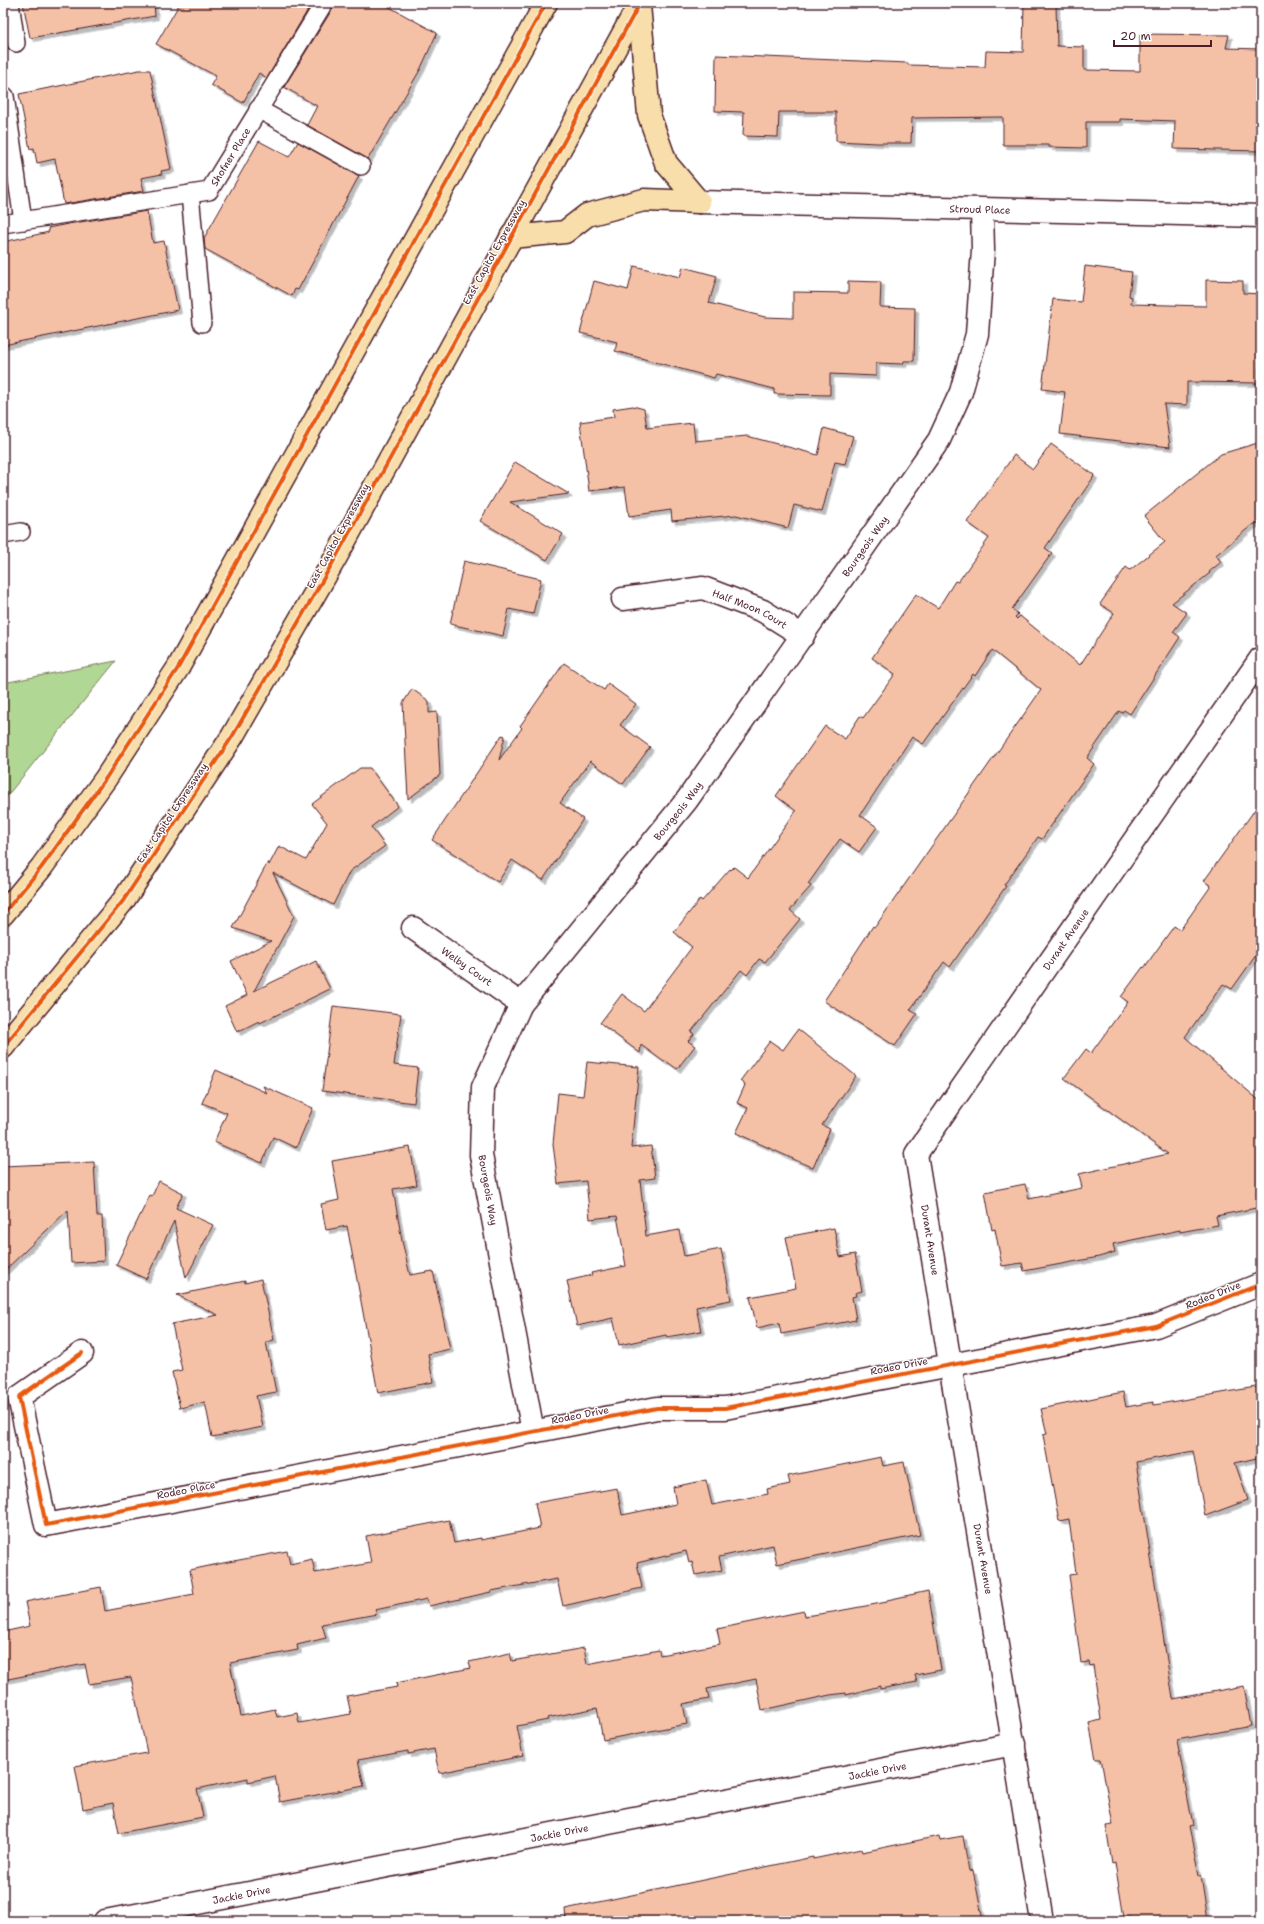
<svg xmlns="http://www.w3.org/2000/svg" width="1264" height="1924" viewBox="0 0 1264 1924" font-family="'Shantell Sans',sans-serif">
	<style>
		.green { fill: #b0d793; stroke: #7d7b5f }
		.building { fill: #f5c1a6; stroke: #4a1f2b; filter: url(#shadow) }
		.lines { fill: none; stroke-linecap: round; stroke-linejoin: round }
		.lane-casing { stroke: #4a1f2b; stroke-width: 20 }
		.street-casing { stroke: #4a1f2b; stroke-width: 25 }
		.highway-casing { stroke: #4a1f2b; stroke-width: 25 }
		.lane { stroke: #fff; stroke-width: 17 }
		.street { stroke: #fff; stroke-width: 22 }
		.highway { stroke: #f8deab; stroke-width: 22 }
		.cycleway-casing { stroke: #fff; stroke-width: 6 }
		.cycleway { stroke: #e8590c; stroke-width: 4 }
		.labels { text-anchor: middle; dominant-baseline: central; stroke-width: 3; stroke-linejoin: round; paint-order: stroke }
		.street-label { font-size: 10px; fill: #4a1f2b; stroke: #fff }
	</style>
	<defs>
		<filter id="shadow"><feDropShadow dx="3.5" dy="3.5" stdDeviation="0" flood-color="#0004"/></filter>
	</defs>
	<rect width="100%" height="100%" fill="#fff"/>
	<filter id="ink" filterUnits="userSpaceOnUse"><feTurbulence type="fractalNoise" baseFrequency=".025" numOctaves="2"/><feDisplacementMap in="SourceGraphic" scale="8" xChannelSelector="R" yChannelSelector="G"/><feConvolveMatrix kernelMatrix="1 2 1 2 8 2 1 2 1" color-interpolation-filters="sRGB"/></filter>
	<g filter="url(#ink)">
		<!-- green -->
		<polygon class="green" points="116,661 3,801 3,683"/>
		<!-- building -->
		<g class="building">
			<polygon points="23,3 154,3 155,16 30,38"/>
			<polygon points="180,3 312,3 267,78 259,73 243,103 211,85 216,76 156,44"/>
			<polygon points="334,3 382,3 437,33 420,70 368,159 307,125 317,106 284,87 333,8"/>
			<polygon points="1024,3 1056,3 1057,46 1084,47 1084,70 1140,71 1140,34 1229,35 1226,48 1261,49 1261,151 1174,149 1175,121 1120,119 1120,122 1086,122 1086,148 1049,147 1049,145 1003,145 1003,117 912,118 911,143 876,143 836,141 836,112 779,112 778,137 743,136 744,112 715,111 716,55 908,63 908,65 985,67 986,51 1023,52"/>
			<polygon points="139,70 150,70 171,169 161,171 162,174 141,178 144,191 64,204 55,159 37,163 34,148 30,149 19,94"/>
			<polygon points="259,141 289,157 298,142 359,176 298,290 295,289 292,296 205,249 204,238"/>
			<polygon points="147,211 153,243 164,241 178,310 3,345 3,242 49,232 48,228 68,224"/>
			<polygon points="634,266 680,277 683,267 717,276 709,303 765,317 793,318 793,292 848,293 848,281 881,282 880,307 915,308 914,361 904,361 903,364 876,363 876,376 830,374 830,395 774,394 774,389 716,374 714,378 615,351 617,342 580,333 594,281 628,290"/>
			<polygon points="1085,266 1132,272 1129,296 1132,297 1131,304 1206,306 1206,280 1243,281 1243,293 1261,294 1261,368 1259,368 1259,383 1187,382 1187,405 1164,404 1170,447 1060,434 1065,392 1042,389 1053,299 1081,302"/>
			<polygon points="633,406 644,409 647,428 693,423 695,441 747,436 818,455 824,428 853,436 845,464 835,462 822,512 794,505 788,528 736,515 672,521 671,510 629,516 625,487 589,491 580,422 614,417 613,409"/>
			<polygon points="1261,442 1261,522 1252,525 1216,555 1221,562 1209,572 1210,573 1172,603 1187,613 1173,632 1180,637 1130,714 1124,710 1122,713 1119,711 1087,758 1094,764 1042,839 1038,837 1004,885 1006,886 950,967 944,962 910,1010 917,1014 895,1046 824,1001 873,926 875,927 1041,690 992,650 975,676 973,674 923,744 912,737 860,815 877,827 859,852 840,839 808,884 811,886 790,910 800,919 765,962 759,959 747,975 741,970 691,1032 694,1034 688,1041 695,1046 677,1069 666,1061 664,1062 641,1045 640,1053 600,1023 622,994 644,1011 692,947 674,932 700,899 702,901 730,869 731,870 734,867 748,878 796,811 776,796 825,726 845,739 860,716 863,718 895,674 872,658 916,594 938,608 955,581 958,582 989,538 967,522 1014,455 1033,469 1051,444 1094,475 1093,478 1045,548 1052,553 1012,609 1018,614 1015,617 1017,619 1020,616 1080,665 1114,613 1100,604 1126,567 1130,570 1165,542 1144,516 1221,454"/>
			<polygon points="515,462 569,494 510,502 563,534 547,560 480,521"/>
			<polygon points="464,561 541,579 533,614 509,609 503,636 450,624"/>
			<polygon points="564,663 604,690 608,684 636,704 620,725 650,747 623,784 590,761 560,803 583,819 543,880 512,860 498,882 432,840 502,735 505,736 499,760 522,728 520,726"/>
			<polygon points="412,689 429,701 429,713 437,712 440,775 408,799 403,703"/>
			<polygon points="360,768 370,768 398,806 371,827 385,846 350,871 333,905 273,873 294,916 254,991 316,961 330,989 260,1023 259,1021 237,1032 225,1006 247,995 231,961 271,941 233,928 268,862 269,865 279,846 306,860 327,823 312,804"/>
			<polygon points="1261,801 1261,948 1232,989 1223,984 1185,1037 1261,1102 1261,1207 1216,1216 1218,1225 1180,1232 1180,1230 1113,1244 1115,1252 1099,1257 1024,1271 1022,1263 1002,1266 995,1229 992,1230 985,1192 1025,1184 1029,1199 1082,1188 1079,1174 1168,1154 1064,1078 1086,1049 1091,1053 1128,1002 1121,997 1143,967 1144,968 1174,926 1180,930 1211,886 1204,881"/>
			<polygon points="333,1006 401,1014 394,1065 418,1068 414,1103 322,1091"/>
			<polygon points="798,1029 856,1076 822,1125 830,1129 813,1168 736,1133 748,1108 737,1103 745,1085 740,1081 770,1041 783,1050"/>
			<polygon points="587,1062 639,1067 631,1148 651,1146 655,1178 640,1180 646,1236 679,1230 684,1256 721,1249 731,1300 696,1307 701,1331 667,1337 666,1335 619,1345 613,1318 577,1326 567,1281 592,1275 591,1273 626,1266 617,1216 590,1219 586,1181 558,1184 553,1144 558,1093 583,1096"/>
			<polygon points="216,1070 267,1093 263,1086 313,1108 296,1148 273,1137 262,1163 214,1142 227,1113 202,1103"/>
			<polygon points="410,1147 417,1185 393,1189 402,1241 410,1275 433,1271 450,1349 428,1354 433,1382 378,1393 347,1226 326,1230 321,1204 339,1200 332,1161"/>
			<polygon points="94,1162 97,1216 102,1216 104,1261 71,1263 68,1210 3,1272 3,1166"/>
			<polygon points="159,1181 183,1193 176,1208 213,1225 186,1278 174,1221 146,1279 116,1265 150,1195 152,1196"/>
			<polygon points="834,1228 840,1257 855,1254 862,1291 855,1293 856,1296 852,1297 856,1320 781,1334 779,1323 757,1328 750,1297 796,1288 786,1237"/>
			<polygon points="261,1279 274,1340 266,1342 276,1392 256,1396 263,1427 212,1437 205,1402 180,1408 172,1372 182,1370 172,1324 218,1315 177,1295 245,1281 245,1283"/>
			<polygon points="1261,1386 1261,1457 1235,1463 1248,1500 1205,1516 1193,1451 1136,1462 1173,1699 1244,1686 1251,1726 1177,1740 1193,1826 1189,1827 1199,1875 1201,1875 1208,1921 1132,1921 1131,1917 1124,1918 1115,1863 1112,1864 1106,1826 1113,1825 1101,1759 1096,1759 1089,1723 1101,1720 1093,1665 1090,1666 1089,1662 1081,1663 1069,1575 1076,1574 1069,1519 1059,1521 1043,1435 1047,1434 1041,1409 1123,1392 1126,1407 1153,1402 1154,1405"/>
			<polygon points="881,1457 883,1466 904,1462 920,1535 777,1564 773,1545 719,1557 722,1570 695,1575 692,1562 689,1563 686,1551 637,1563 642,1588 563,1606 557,1579 491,1591 491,1592 429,1606 427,1599 375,1610 377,1614 322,1624 326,1638 297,1645 298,1650 230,1663 241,1716 275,1709 277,1717 297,1713 299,1723 351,1714 347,1696 397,1687 396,1683 471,1668 469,1662 510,1653 512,1661 584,1648 587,1664 659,1650 660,1655 720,1644 717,1629 804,1611 805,1616 833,1612 887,1602 887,1600 928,1591 941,1670 915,1675 917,1682 880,1689 880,1686 846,1695 846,1693 830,1695 762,1710 756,1679 707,1689 709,1699 683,1704 687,1724 603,1740 597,1708 547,1718 548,1720 517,1726 523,1756 439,1773 434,1749 408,1754 408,1751 358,1760 364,1786 280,1802 275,1776 248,1782 248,1778 197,1789 203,1817 119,1833 113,1803 83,1809 75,1766 147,1753 131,1677 89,1684 85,1664 3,1680 3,1632 30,1626 25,1602 101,1587 105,1611 194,1594 190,1570 223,1563 287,1551 290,1564 312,1559 315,1573 371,1563 366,1536 449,1520 454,1543 481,1538 481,1540 540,1528 535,1503 617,1488 622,1515 676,1504 673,1487 706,1480 712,1505 768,1494 767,1489 790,1484 788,1476"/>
			<polygon points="939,1836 940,1840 963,1836 969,1871 973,1870 983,1921 566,1921 565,1909 813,1857 813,1859 861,1849 862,1852"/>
		</g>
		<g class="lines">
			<!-- lane casing -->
			<g class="lane-casing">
				<g id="lane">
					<polyline points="10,3 16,43"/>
					<polyline points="5,96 23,221"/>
					<polyline points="258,109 361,166"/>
					<polyline points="190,194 202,323"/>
					<path id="s1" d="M 3,224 L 209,191 L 324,3"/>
					<polyline points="3,535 21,532"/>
				</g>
			</g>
			<!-- street casing -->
			<g class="street-casing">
				<g id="street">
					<path id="s2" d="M 699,202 L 1261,216"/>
					<path id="s3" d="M 623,599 L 703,588 L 763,611 L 803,636"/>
					<path id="s4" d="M 413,928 L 521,1004"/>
					<polyline points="82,1353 19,1397 46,1525 657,1408 725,1408 1156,1326 1261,1284"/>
					<path id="s5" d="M 533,1432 L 481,1155 L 483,1087 L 521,1004 L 687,800 L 939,440 L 961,392 L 977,334 L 983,250 L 982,210"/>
					<path id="s6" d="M 105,1921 L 1014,1744"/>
					<path id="s7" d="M 1042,1921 C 1002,1665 956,1410 916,1154 L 1261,658"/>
				</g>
			</g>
			<!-- highway casing -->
			<g class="highway-casing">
				<g id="highway">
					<polyline points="639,5 649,115 666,163 699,202"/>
					<polyline points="511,237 565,232 587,215 644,200 699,202"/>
					<polyline points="3,914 41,868 106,778 178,668 546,3"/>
					<polyline points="3,1047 123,901 232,737 336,557 640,3"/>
				</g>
			</g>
			<!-- lane -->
			<use href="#lane" class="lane"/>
			<!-- street -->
			<use href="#street" class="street"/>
			<!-- highway -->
			<use href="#highway" class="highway"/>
			<!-- cycleway casing -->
			<g class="cycleway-casing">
				<g id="cycleway">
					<polyline points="3,914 41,868 106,778 178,668 546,3"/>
					<polyline points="3,1047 123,901 232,737 336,557 640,3"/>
					<polyline points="82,1353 19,1397 46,1525 657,1408 725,1408 1156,1326 1261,1284"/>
				</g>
			</g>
			<!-- cycleway -->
			<use href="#cycleway" class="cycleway"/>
		</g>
	</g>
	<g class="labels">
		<!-- street labels -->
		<g class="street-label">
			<text stroke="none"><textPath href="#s1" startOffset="249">Shofner Place</textPath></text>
			<text stroke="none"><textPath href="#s2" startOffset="281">Stroud Place</textPath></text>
			<text transform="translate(494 252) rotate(-61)">East Capitol Expressway</text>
			<text transform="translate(338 536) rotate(-61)">East Capitol Expressway</text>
			<text stroke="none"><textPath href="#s5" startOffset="1014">Bourgeois Way</textPath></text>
			<text stroke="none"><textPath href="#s3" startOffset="132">Half Moon Court</textPath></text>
			<text stroke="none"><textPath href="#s5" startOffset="690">Bourgeois Way</textPath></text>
			<text transform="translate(172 813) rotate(-56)">East Capitol Expressway</text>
			<text stroke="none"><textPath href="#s7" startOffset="1039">Durant Avenue</textPath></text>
			<text stroke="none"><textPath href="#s4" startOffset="66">Welby Court</textPath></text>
			<text transform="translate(488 1190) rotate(80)">Bourgeois Way</text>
			<text transform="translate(930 1240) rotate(81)">Durant Avenue</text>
			<text transform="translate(1213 1295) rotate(-22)">Rodeo Drive</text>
			<text transform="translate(899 1366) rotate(-11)">Rodeo Drive</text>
			<text transform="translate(580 1415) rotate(-11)">Rodeo Drive</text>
			<text transform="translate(186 1490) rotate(-11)">Rodeo Place</text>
			<text transform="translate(983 1559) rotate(80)">Durant Avenue</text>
			<text stroke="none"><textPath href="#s6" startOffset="787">Jackie Drive</textPath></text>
			<text stroke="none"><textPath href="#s6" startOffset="463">Jackie Drive</textPath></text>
			<text stroke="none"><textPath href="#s6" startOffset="139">Jackie Drive</textPath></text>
		</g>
	</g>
	<!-- margin -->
	<rect width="1264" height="1924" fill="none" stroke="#fff" stroke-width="16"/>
	<rect x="8" y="8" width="1248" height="1908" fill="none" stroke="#4a1f2b" stroke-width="1.5" filter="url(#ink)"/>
	<!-- scale -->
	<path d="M1114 40v6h97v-6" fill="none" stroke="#4a1f2b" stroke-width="2"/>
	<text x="1120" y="40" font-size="12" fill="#4a1f2b" stroke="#ffffff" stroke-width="3" paint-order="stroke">20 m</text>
</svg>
